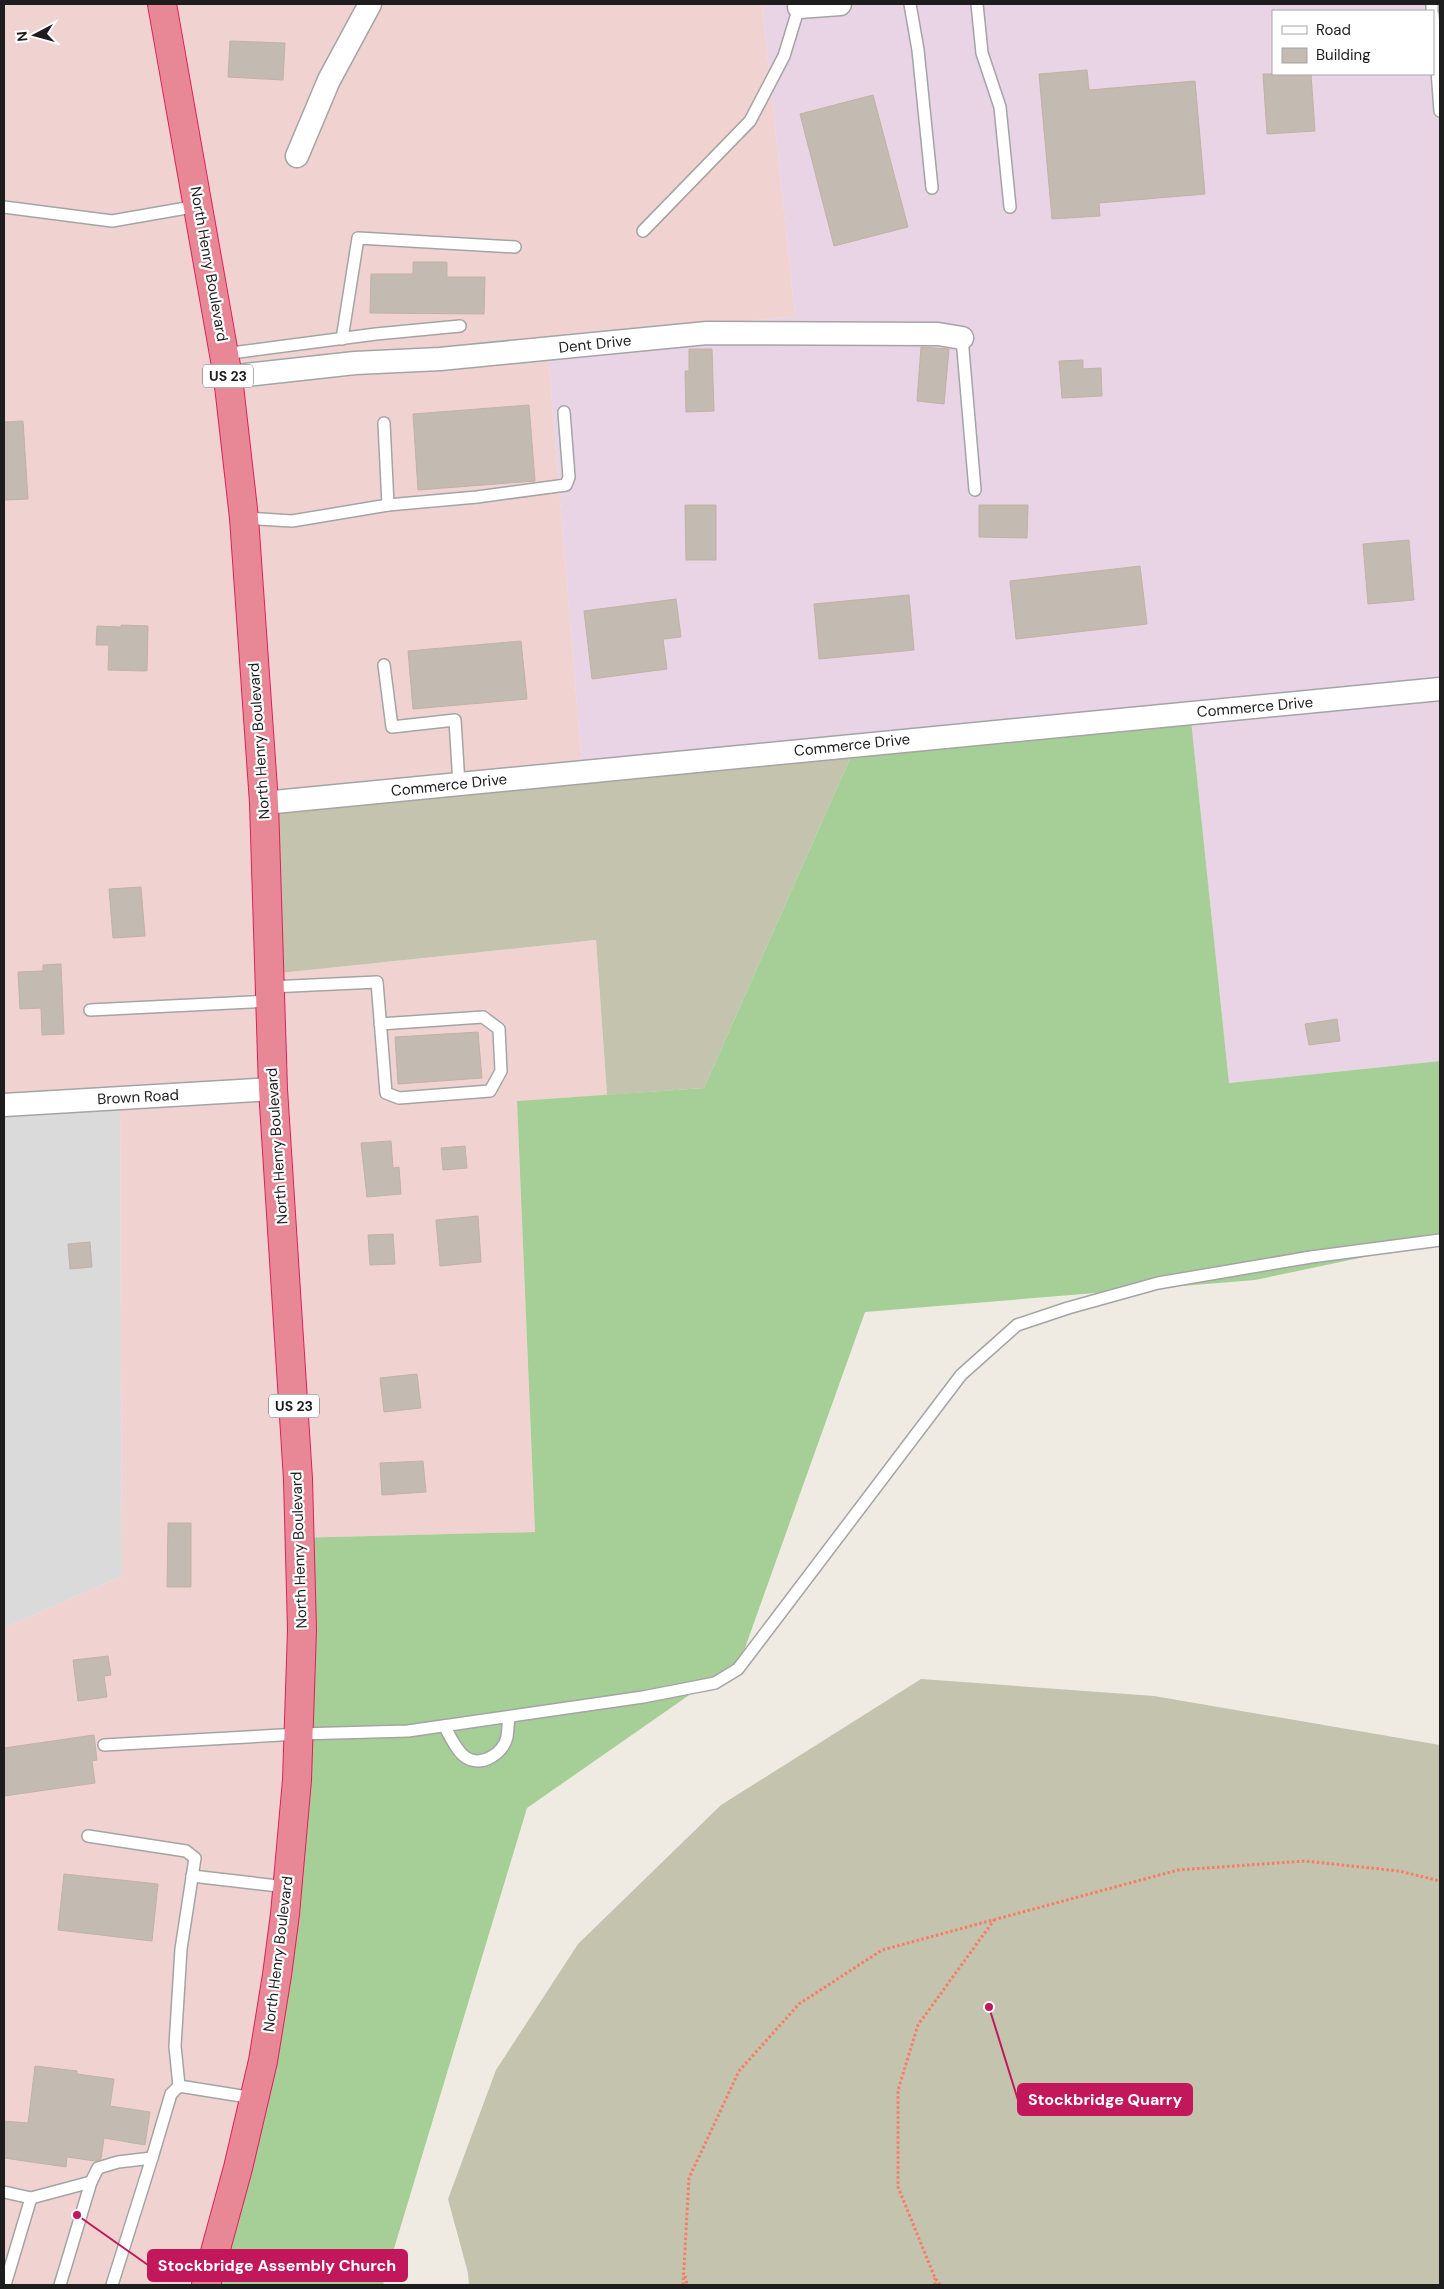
<svg xmlns="http://www.w3.org/2000/svg" width="1444" height="2289" viewBox="0 0 1444 2289" font-family="'DM Sans',sans-serif">
	<style>
		.residential { fill: #dbdada }
		.commercial { fill: #f0d3d1 }
		.industrial { fill: #e8d4e4; fill-rule: evenodd }
		.construction { fill: #c3c3ae }
		.forest { fill: #a5cf96 }
		.building { fill: #c3bab2; stroke: #c1b2a5 }
		.lines { fill: none; stroke-linecap: round; stroke-linejoin: round }
		.lane-casing { stroke: #a4a4a4; stroke-width: 14 }
		.street-casing { stroke: #a4a4a4; stroke-width: 25 }
		.highway-casing { stroke: #dd205a; stroke-width: 30 }
		.path { stroke: #fd7a65; stroke-width: 3; stroke-dasharray: 2.5 2.5; stroke-linecap: butt }
		.lane { stroke: #fff; stroke-width: 11 }
		.street { stroke: #fff; stroke-width: 22 }
		.highway { stroke: #e88896; stroke-width: 28 }
		.labels { text-anchor: middle; dominant-baseline: central; stroke-width: 4.5; stroke-linejoin: round; paint-order: stroke }
		.shield { fill: #fff; stroke: #616161; stroke-width: 1 }
		.shield-label { font-size: 14px; font-weight: bold; fill: #1d1d1d }
		.street-label { font-size: 15px; fill: #1d1d1d; stroke: #fff }
		.leader { fill: none; stroke: #c2185b; stroke-width: 2 }
		.callout-dot { fill: #c2185b; stroke: #fff; stroke-width: 2 }
		.callout { fill: #c2185b; stroke: #c2185b; stroke-width: 2 }
		.callout-label { font-size: 16px; text-anchor: middle; font-weight: bold; fill: #fff }
	</style>
	<rect width="100%" height="100%" fill="#efebe3"/>
	<!-- residential -->
	<polygon class="residential" points="120,1101 122,1576 4,1628 4,1114"/>
	<!-- commercial -->
	<polygon class="commercial" points="4,4 762,4 795,316 547,342 582,765 280,973 596,940 607,1095 517,1101 535,1532 292,1538 306,1750 213,2285 4,2285 4,1628 122,1576 120,1102 4,1114"/>
	<!-- industrial -->
	<path class="industrial" d="M 762,4 L 1440,4 L 1440,1061 L 1229,1083 L 1191,720 L 582,765 L 547,342 L 795,316 ZM 1273,11 L 1433,11 L 1433,74 L 1273,74 Z"/>
	<!-- construction -->
	<g class="construction">
		<polygon points="856,745 704,1088 607,1095 596,940 280,973 264,805"/>
		<polygon points="921,1679 1154,1696 1440,1745 1440,2285 469,2285 468,2273 448,2199 496,2070 578,1944 721,1805"/>
	</g>
	<!-- forest -->
	<polygon class="forest" points="1191,720 1229,1083 1440,1061 1440,1241 1255,1280 865,1312 741,1659 527,1808 383,2285 213,2285 287,1936 292,1538 535,1532 517,1101 704,1088 856,745"/>
	<!-- building -->
	<g class="building">
		<polygon points="230,41 285,43 283,80 228,77"/>
		<polygon points="1087,70 1089,90 1195,81 1205,194 1099,203 1100,216 1052,219 1039,74"/>
		<polygon points="1263,74 1311,74 1315,131 1267,134"/>
		<polygon points="873,95 908,227 834,246 800,114"/>
		<polygon points="413,262 447,262 447,277 485,277 484,314 370,313 371,274 413,274"/>
		<polygon points="921,347 949,349 944,404 917,401"/>
		<polygon points="689,349 712,349 714,411 686,412 685,371 689,371"/>
		<polygon points="1083,360 1083,369 1101,368 1102,396 1062,398 1059,361"/>
		<polygon points="529,405 535,481 418,490 413,414"/>
		<polygon points="23,421 28,499 4,500 4,422"/>
		<polygon points="685,505 716,505 716,560 686,560"/>
		<polygon points="979,505 1028,505 1027,538 979,537"/>
		<polygon points="1409,540 1414,600 1368,604 1363,544"/>
		<polygon points="1140,566 1147,624 1016,639 1010,581"/>
		<polygon points="909,595 914,650 819,659 814,604"/>
		<polygon points="676,599 681,637 663,639 667,669 592,679 584,611"/>
		<polygon points="121,625 148,626 147,671 108,670 109,645 96,645 97,626 121,627"/>
		<polygon points="521,641 527,699 413,709 408,651"/>
		<polygon points="141,887 145,936 113,938 109,889"/>
		<polygon points="61,964 64,1034 42,1035 41,1008 20,1009 18,972 43,971 43,965"/>
		<polygon points="1337,1019 1340,1041 1309,1045 1305,1024"/>
		<polygon points="478,1032 482,1078 398,1084 395,1037"/>
		<polygon points="391,1141 393,1168 399,1167 401,1194 367,1197 361,1143"/>
		<polygon points="465,1146 467,1168 443,1170 441,1148"/>
		<polygon points="478,1216 481,1262 440,1266 436,1220"/>
		<polygon points="393,1234 395,1264 370,1265 368,1235"/>
		<polygon points="90,1242 92,1267 70,1269 68,1244"/>
		<polygon points="417,1374 421,1408 384,1412 380,1378"/>
		<polygon points="423,1461 426,1492 382,1495 380,1463"/>
		<polygon points="168,1523 191,1523 191,1587 167,1587"/>
		<polygon points="108,1656 111,1675 104,1676 107,1697 78,1701 73,1660"/>
		<polygon points="94,1735 97,1760 92,1761 95,1783 4,1796 4,1748"/>
		<polygon points="64,1874 158,1884 152,1941 58,1930"/>
		<polygon points="35,2066 77,2071 77,2074 114,2079 110,2106 150,2112 145,2145 104,2138 101,2159 95,2161 67,2157 66,2167 4,2158 4,2121 28,2123"/>
	</g>
	<g class="lines">
		<!-- lane casing -->
		<g class="lane-casing">
			<g id="lane">
				<polyline points="910,4 918,50 932,188"/>
				<polyline points="977,4 982,53 1000,107 1010,207"/>
				<polyline points="1432,4 1432,11"/>
				<polyline points="1433,15 1440,111"/>
				<polyline points="4,207 112,221 198,206"/>
				<polyline points="643,231 750,121 784,56 799,7"/>
				<polyline points="962,338 975,490"/>
				<polyline points="342,339 358,238 515,247"/>
				<polyline points="224,354 376,334 460,326"/>
				<polyline points="388,505 477,497 566,485 569,477 564,412"/>
				<polyline points="244,518 292,521 388,505 384,423"/>
				<polyline points="384,665 392,727 455,720 459,784"/>
				<polyline points="270,987 377,982 386,1093 399,1098 490,1091 501,1071 499,1029 483,1017 380,1024"/>
				<polyline points="90,1010 270,1001"/>
				<path d="M 444,1726 C 450,1735 457,1753 467,1758 C 483,1767 503,1753 507,1737 C 508,1730 508,1723 509,1717"/>
				<polyline points="104,1745 299,1734 408,1731 643,1697 715,1683 738,1669 961,1375 1017,1325 1068,1308 1158,1283 1311,1257 1440,1240"/>
				<polyline points="88,1836 186,1851 195,1858 181,1949 175,2046 179,2086"/>
				<polyline points="192,1876 287,1887"/>
				<polyline points="152,2158 171,2094 179,2086 254,2098"/>
				<polyline points="4,2192 31,2198 91,2182"/>
				<polyline points="5,2285 31,2198"/>
				<polyline points="60,2285 91,2182 98,2168 118,2162 152,2158 112,2285"/>
			</g>
		</g>
		<!-- street casing -->
		<g class="street-casing">
			<g id="street">
				<polyline points="799,7 840,4"/>
				<polyline points="297,156 329,80 370,4"/>
				<polyline points="228,377 355,363 440,359 707,333 938,334 962,338"/>
				<polyline points="264,803 1440,689"/>
				<polyline points="4,1105 273,1089"/>
			</g>
		</g>
		<!-- highway casing -->
		<g class="highway-casing">
			<polyline id="highway" points="162,4 228,377 244,518 264,803 273,1089 298,1479 302,1630 297,1780 285,1914 277,1975 263,2061 238,2168 206,2285"/>
		</g>
		<!-- path -->
		<g class="path">
			<polyline points="685,2276 687,2285"/>
			<polyline points="683,2285 689,2178 739,2071 799,2004 882,1950 1178,1870 1305,1861 1399,1871 1440,1881"/>
			<polyline points="935,2285 935,2278"/>
			<polyline points="940,2285 935,2278 898,2187 898,2090 918,2025 994,1920"/>
		</g>
		<!-- lane -->
		<use href="#lane" class="lane"/>
		<!-- street -->
		<use href="#street" class="street"/>
		<!-- highway -->
		<use href="#highway" class="highway"/>
	</g>
	<g class="labels">
		<!-- shield labels -->
		<g class="shield">
			<rect x="203" y="364.5" width="50" height="23" rx="4"/>
			<rect x="269" y="1394.5" width="50" height="23" rx="4"/>
		</g>
		<g class="shield-label">
			<text x="228" y="376">US 23</text>
			<text x="294" y="1406">US 23</text>
		</g>
		<!-- street labels -->
		<g class="street-label">
			<text transform="translate(209 264) rotate(80)">North Henry Boulevard</text>
			<text transform="translate(595 344) rotate(-6)">Dent Drive</text>
			<text transform="translate(1255 707) rotate(-5)">Commerce Drive</text>
			<text transform="translate(259 741) rotate(-94)">North Henry Boulevard</text>
			<text transform="translate(852 745) rotate(-6)">Commerce Drive</text>
			<text transform="translate(449 785) rotate(-6)">Commerce Drive</text>
			<text transform="translate(138 1097) rotate(-3)">Brown Road</text>
			<text transform="translate(277 1146) rotate(-94)">North Henry Boulevard</text>
			<text transform="translate(299 1550) rotate(-92)">North Henry Boulevard</text>
			<text transform="translate(278 1954) rotate(-83)">North Henry Boulevard</text>
		</g>
	</g>
	<!-- callouts -->
	<path class="leader" d="M989 2007L1018 2100M77 2215L148 2265"/>
	<g class="callout-dot">
		<circle cx="989" cy="2007" r="5"/>
		<circle cx="77" cy="2215" r="5"/>
	</g>
	<g class="callout">
		<rect x="1018" y="2084" width="174" height="31" rx="5"/>
		<rect x="148" y="2250" width="259" height="31" rx="5"/>
	</g>
	<g class="callout-label">
		<text x="1105" y="2105">Stockbridge Quarry</text>
		<text x="277" y="2271">Stockbridge Assembly Church</text>
	</g>
	<!-- border -->
	<rect width="1444" height="2289" fill="none" stroke="#1d1d1d" stroke-width="10"/>
	<!-- legend -->
	<rect x="1272" y="10" width="162" height="65" fill="#ffffff" stroke="#a5a5a5"/>
	<rect x="1282" y="26" width="25" height="8" fill="#ffffff" stroke="#a5a5a5"/>
	<text x="1316" y="35" font-size="15" fill="#1d1d1d">Road</text>
	<rect x="1282" y="48" width="25" height="15" fill="#c3bab2" stroke="#a5a5a5"/>
	<text x="1316" y="60" font-size="15" fill="#1d1d1d">Building</text>
	<!-- north arrow -->
	<g transform="translate(35 35) rotate(264)" stroke="#ffffff" stroke-width="4" paint-order="stroke">
	<path d="M0-4L9 19L0 12L-9 19Z" fill="#1d1d1d"/>
	<text y="-8" font-size="14" font-weight="bold" text-anchor="middle" fill="#1d1d1d">N</text>
	</g>
</svg>
